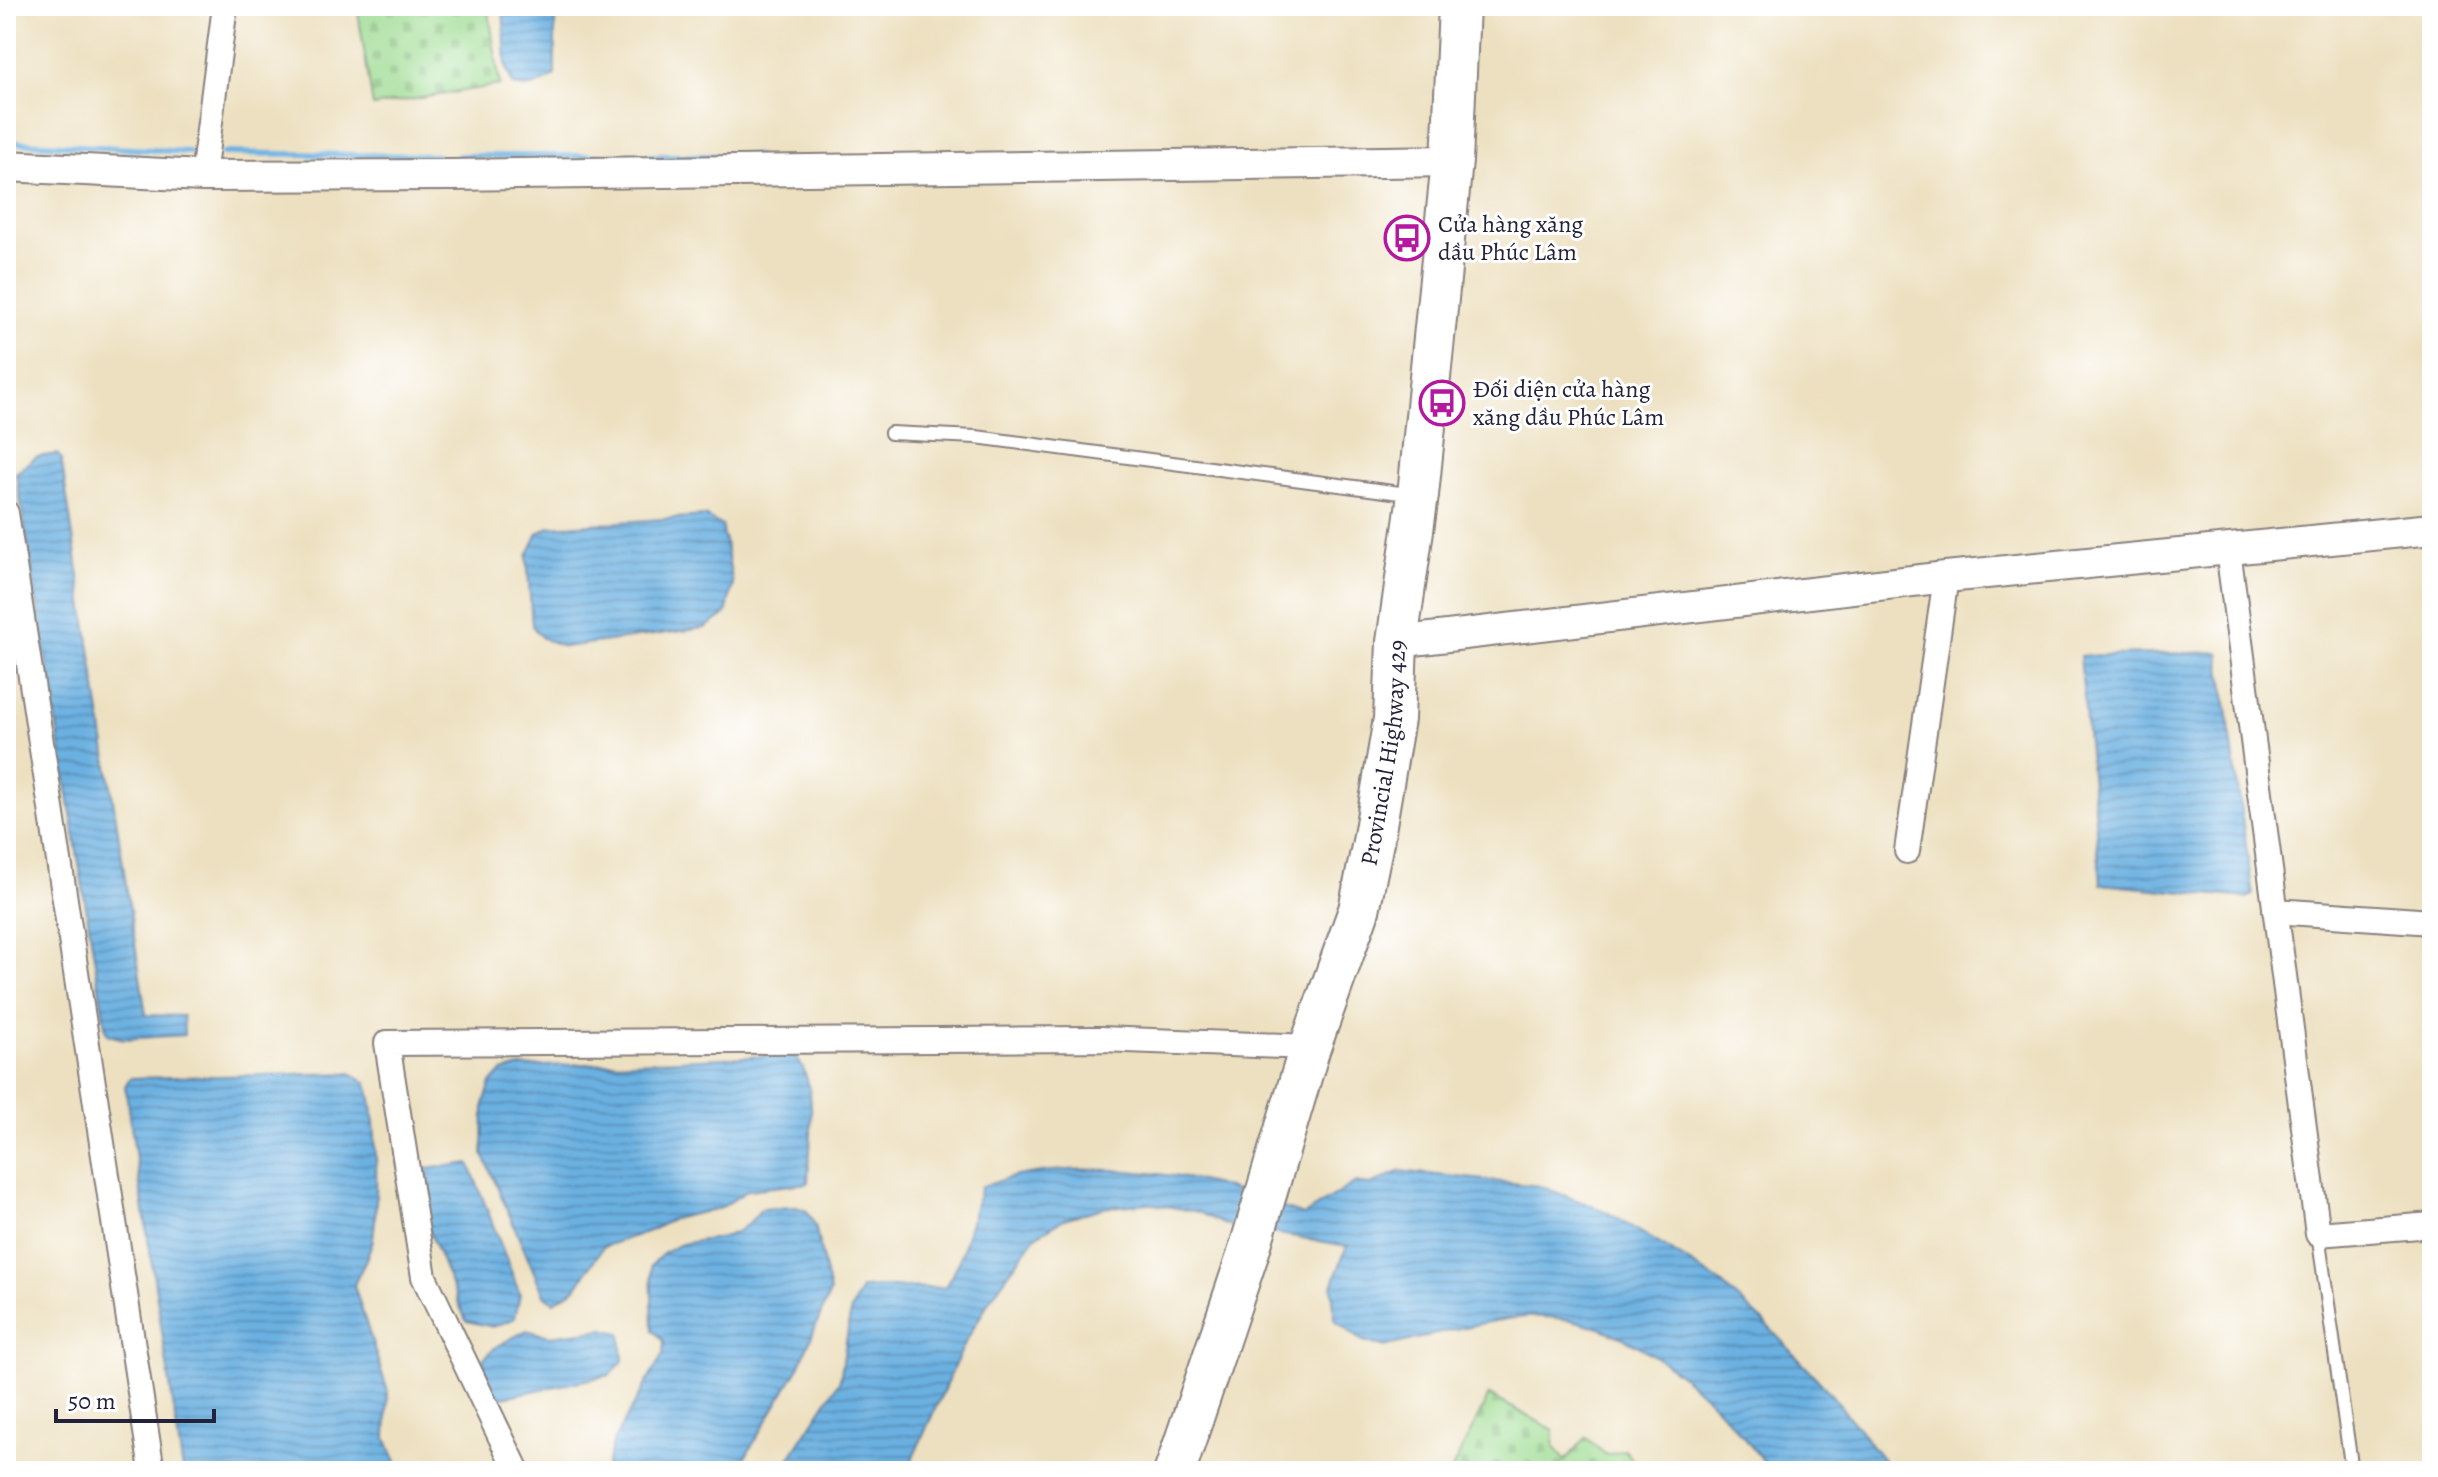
<svg xmlns="http://www.w3.org/2000/svg" width="2438" height="1477" viewBox="0 0 2438 1477" font-family="Alegreya,serif">
	<style>
		.cemetery { fill: url(#cemetery-stones); stroke: #5f7e66; stroke-width: 2 }
		.water { fill: url(#water-rules); stroke: #46698e; stroke-width: 2 }
		.lines { fill: none; stroke-linecap: round; stroke-linejoin: round }
		.stream { stroke: #6bb0e1; stroke-width: 6 }
		.service-casing { stroke: #88817e; stroke-width: 16 }
		.minor-casing { stroke: #88817e; stroke-width: 28 }
		.tertiary-casing { stroke: #88817e; stroke-width: 34 }
		.primary-casing { stroke: #88817e; stroke-width: 44 }
		.service { stroke: #fff; stroke-width: 12 }
		.minor { stroke: #fff; stroke-width: 24 }
		.tertiary { stroke: #fff; stroke-width: 30 }
		.primary { stroke: #fff; stroke-width: 40 }
		.labels { text-anchor: middle; dominant-baseline: central; stroke-width: 6; stroke-linejoin: round; paint-order: stroke }
		.poi-label { font-size: 24px; fill: #22223b; stroke: #fff; text-anchor: start }
		.street-label { font-size: 24px; fill: #22223b; stroke: #fff }
	</style>
	<defs>
		<pattern id="cemetery-stones" width="16" height="16" patternUnits="userSpaceOnUse" patternTransform="scale(2)"><rect width="16" height="16" fill="#9cdb90"/><path d="M2 7V4a2 2 0 0 1 4 0v3zM10 15v-3a2 2 0 0 1 4 0v3z" fill="#86bc7d"/></pattern>
		<pattern id="water-rules" width="6" height="5" patternUnits="userSpaceOnUse" patternTransform="scale(2)"><rect width="6" height="5" fill="#6bb0e1"/><path d="M0 2.5h6" fill="none" stroke="#588fb8"/></pattern>
	</defs>
	<rect width="100%" height="100%" fill="#fff"/>
	<filter id="ink" filterUnits="userSpaceOnUse"><feTurbulence type="fractalNoise" baseFrequency=".0125" numOctaves="2"/><feDisplacementMap in="SourceGraphic" scale="16" xChannelSelector="R" yChannelSelector="G"/><feConvolveMatrix kernelMatrix="1 2 1 2 8 2 1 2 1" color-interpolation-filters="sRGB"/></filter>
	<filter id="wash" filterUnits="userSpaceOnUse"><feTurbulence type="fractalNoise" baseFrequency=".006" numOctaves="4" result="noise"/><feDisplacementMap in="SourceGraphic" scale="32" xChannelSelector="R" yChannelSelector="G"/><feGaussianBlur stdDeviation="1.8" result="paint"/><feColorMatrix in="noise" values="0 0 0 0 0 0 0 0 0 0 0 0 0 0 0 0 0 1.4 0 .05"/><feComposite in="paint" operator="in"/></filter>
	<g filter="url(#wash)">
		<rect width="100%" height="100%" fill="#ede0c0"/>
		<!-- cemetery -->
		<g class="cemetery">
			<polygon points="357,6 488,6 500,85 373,106"/>
			<polygon points="1489,1395 1554,1430 1554,1447 1565,1461 1586,1438 1606,1455 1625,1450 1641,1471 1451,1471"/>
		</g>
		<!-- water -->
		<g class="water">
			<path d="M 503,6 L 555,6 L 555,75 C 541,84 530,92 513,85 L 506,66 Z"/>
			<polygon points="57,454 61,458 146,1015 183,1016 184,1035 124,1039 109,1035 106,1031 16,473 36,457"/>
			<polygon points="705,516 722,526 733,584 726,614 705,628 564,647 542,638 532,626 527,556 538,533 549,527"/>
			<polygon points="2219,652 2253,895 2247,898 2101,884 2080,656"/>
			<path d="M 793,1055 C 821,1079 809,1147 808,1183 L 748,1190 L 721,1208 L 672,1219 L 652,1230 L 603,1247 L 576,1288 L 554,1302 L 544,1295 L 483,1154 L 484,1104 L 491,1083 L 502,1072 L 520,1067 Z"/>
			<path d="M 351,1073 L 367,1083 C 378,1115 378,1204 373,1239 C 370,1254 360,1271 354,1285 L 388,1392 L 386,1438 L 400,1471 L 183,1471 L 125,1086 L 130,1078 Z"/>
			<polygon points="469,1163 520,1294 515,1318 493,1327 466,1321 418,1204 419,1170"/>
			<path d="M 1400,1171 L 1540,1186 L 1605,1211 L 1667,1248 L 1721,1283 L 1765,1323 L 1830,1393 L 1892,1471 L 1770,1471 C 1715,1395 1628,1312 1527,1317 C 1486,1319 1425,1338 1383,1347 L 1361,1340 L 1335,1320 L 1332,1286 L 1347,1246 L 1223,1224 L 1199,1212 L 1148,1203 L 1103,1208 L 1064,1219 L 1036,1236 L 989,1301 L 965,1343 L 907,1471 L 781,1471 L 840,1380 L 851,1310 L 861,1289 C 877,1284 922,1290 945,1287 L 959,1262 L 981,1187 C 1044,1160 1150,1168 1217,1185 C 1246,1193 1275,1206 1304,1215 L 1354,1183 L 1371,1185 Z"/>
			<path d="M 796,1207 L 807,1211 L 815,1225 L 830,1292 L 799,1367 L 737,1471 L 605,1471 L 614,1440 L 663,1354 L 664,1341 L 653,1330 L 651,1266 C 687,1221 725,1260 761,1209 Z"/>
			<polygon points="604,1329 621,1333 623,1361 610,1375 499,1398 489,1388 483,1359 497,1346 527,1330 550,1336"/>
		</g>
		<g class="lines">
			<!-- stream -->
			<g class="stream">
				<polyline points="6,142 189,152"/>
				<polyline points="223,153 437,156"/>
				<polyline points="459,156 757,156"/>
			</g>
		</g>
	</g>
	<g filter="url(#ink)">
		<g class="lines">
			<!-- service casing -->
			<g class="service-casing">
				<g id="service">
					<polyline points="891,433 976,437 1415,495"/>
					<polyline points="2318,1234 2352,1471"/>
				</g>
			</g>
			<!-- minor casing -->
			<g class="minor-casing">
				<g id="minor">
					<polyline points="203,176 225,6"/>
					<polyline points="6,513 152,1471"/>
					<polyline points="2228,550 2318,1234 2432,1225"/>
					<polyline points="1907,851 1946,577"/>
					<polyline points="2275,911 2432,922"/>
					<polyline points="517,1471 424,1277 387,1043 1101,1039 1310,1047"/>
				</g>
			</g>
			<!-- tertiary casing -->
			<g class="tertiary-casing">
				<g id="tertiary">
					<polyline points="6,166 203,176 451,175 1452,161"/>
					<polyline points="1397,642 1946,577 2432,529"/>
				</g>
			</g>
			<!-- primary casing -->
			<g class="primary-casing">
				<g id="primary">
					<path id="s1" d="M 1175,1471 L 1248,1254 L 1310,1047 L 1359,910 L 1373,842 L 1394,719 L 1397,642 L 1418,495 L 1452,161 L 1459,6"/>
				</g>
			</g>
			<!-- service -->
			<use href="#service" class="service"/>
			<!-- minor -->
			<use href="#minor" class="minor"/>
			<!-- tertiary -->
			<use href="#tertiary" class="tertiary"/>
			<!-- primary -->
			<use href="#primary" class="primary"/>
		</g>
	</g>
	<!-- icons -->
	<defs>
		<g id="bus-ring" transform="scale(2.3)"><circle r="9.5" fill="#fff" stroke="#b5179e" stroke-width="1.5"/><path d="M-5-6H5V4H4V6H2V4H-2V6H-4V4H-5ZM-3.5-4V0h7V-4ZM-3.5 1.2v1.5H-2V1.2ZM2 1.2v1.5H3.5V1.2Z" fill="#b5179e"/></g>
	</defs>
	<g fill-rule="evenodd">
		<use href="#bus-ring" x="1407" y="238"/>
		<use href="#bus-ring" x="1442" y="403"/>
	</g>
	<g class="labels">
		<!-- poi labels -->
		<g class="poi-label">
			<text x="1438" y="224">Cửa hàng xăng<tspan x="1438" dy="28">dầu Phúc Lâm</tspan></text>
			<text x="1473" y="389">Đối diện cửa hàng<tspan x="1473" dy="28">xăng dầu Phúc Lâm</tspan></text>
		</g>
		<!-- street labels -->
		<g class="street-label">
			<text stroke="none"><textPath href="#s1" startOffset="750">Provincial Highway 429</textPath></text>
		</g>
	</g>
	<!-- margin -->
	<rect width="2438" height="1477" fill="none" stroke="#fff" stroke-width="32"/>
	<!-- scale -->
	<path d="M56 1409v12h158v-12" fill="none" stroke="#22223b" stroke-width="4"/>
	<text x="68" y="1409" font-size="24" fill="#22223b" stroke="#ffffff" stroke-width="6" paint-order="stroke">50 m</text>
</svg>
